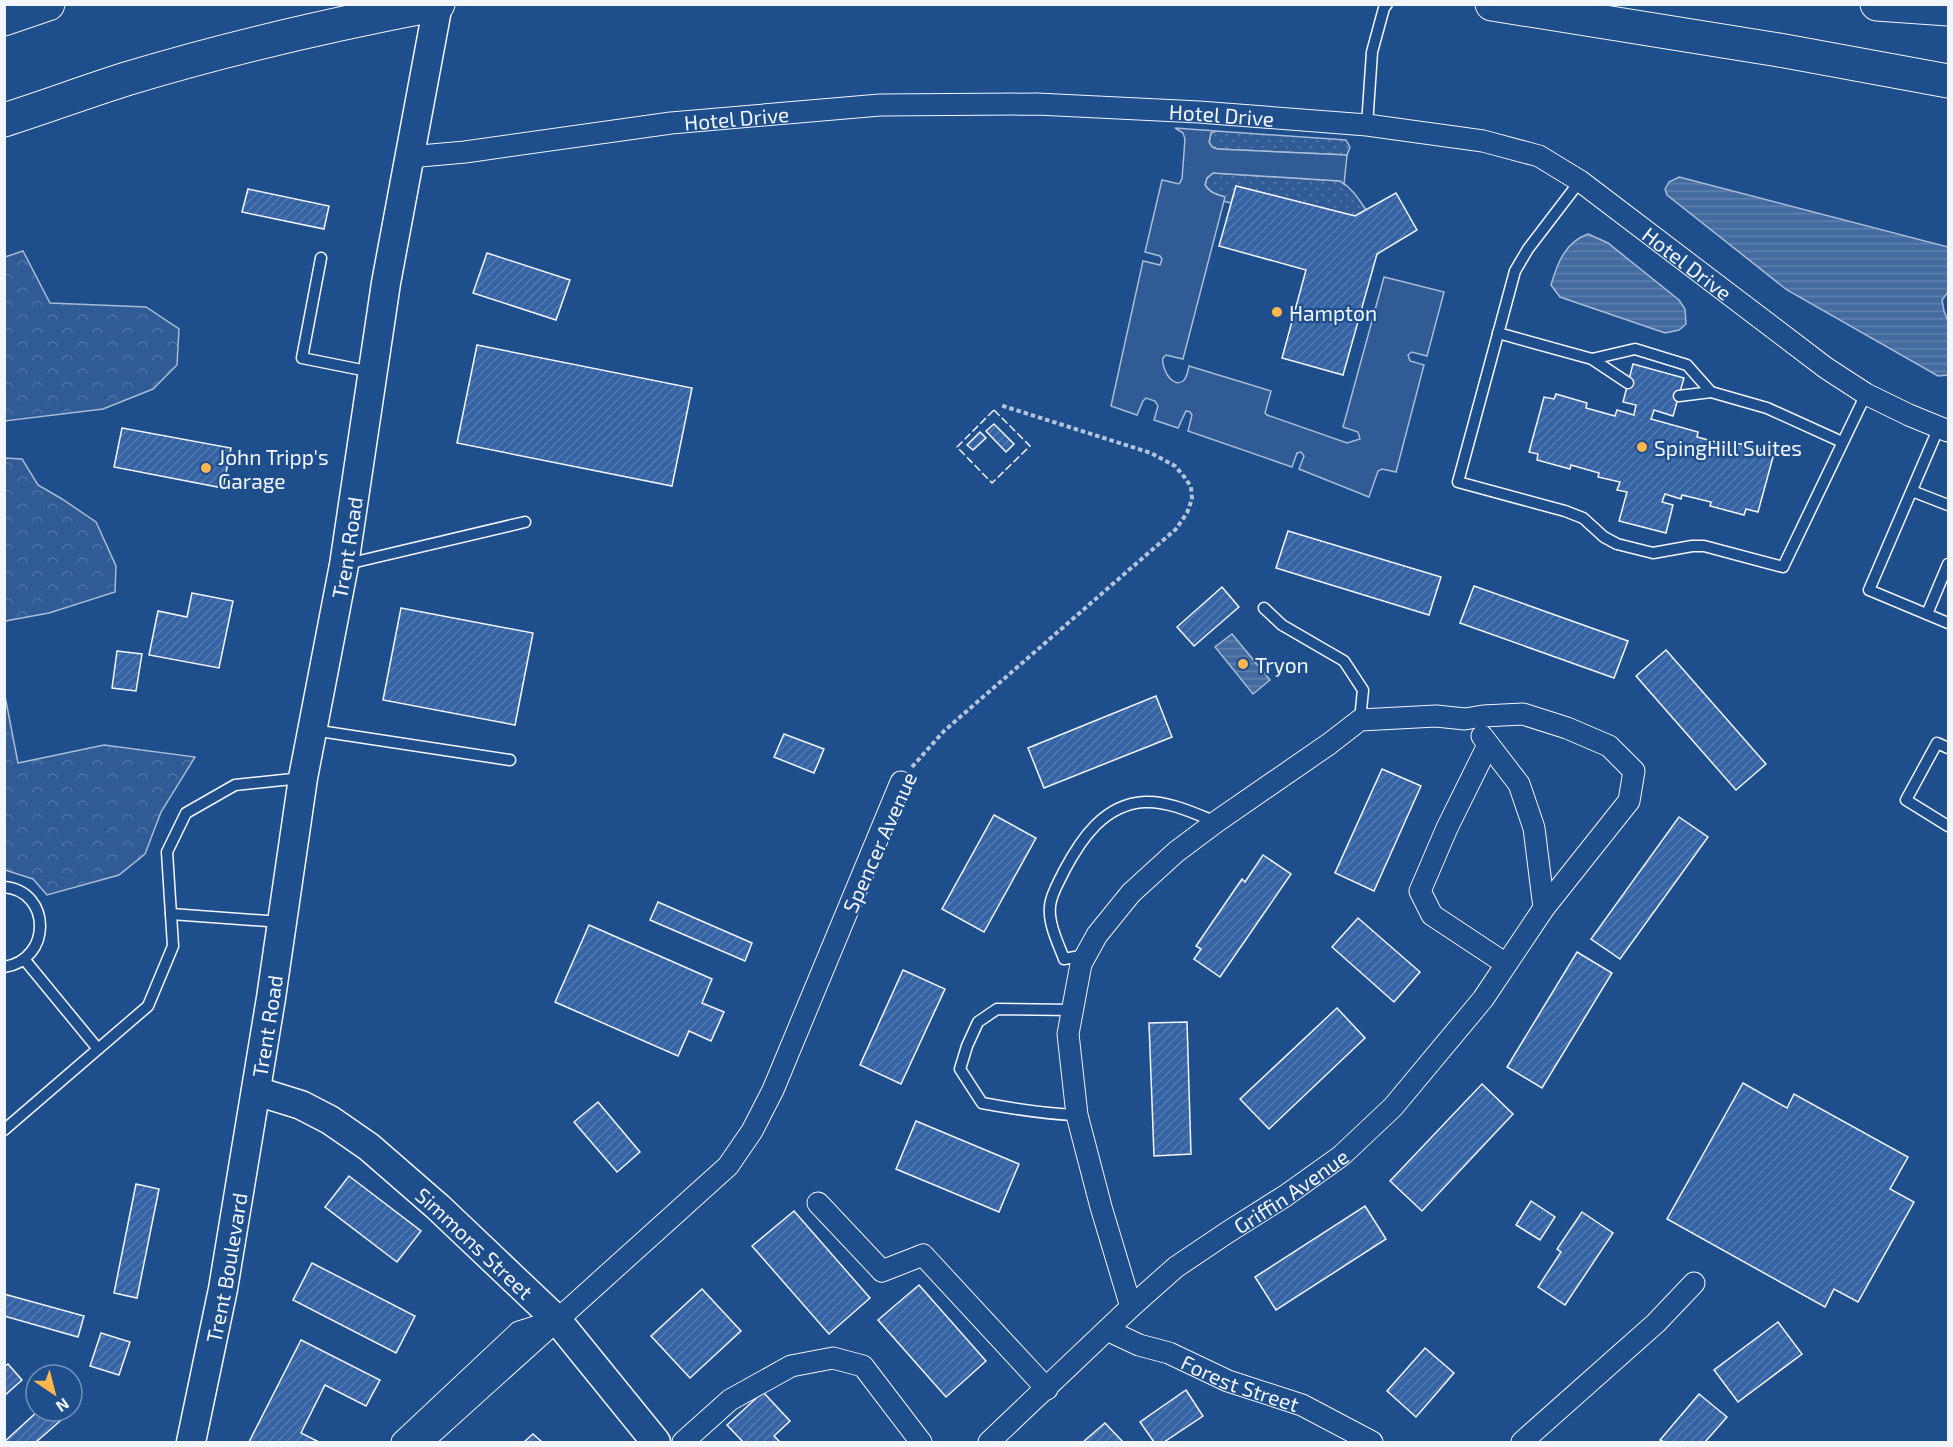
<svg xmlns="http://www.w3.org/2000/svg" width="1953" height="1447" viewBox="0 0 1953 1447" font-family="'Exo 2',sans-serif">
	<style>
		.grass { fill: url(#grass-dots); stroke: #a8bbd7; stroke-width: 1.5 }
		.forest { fill: url(#forest-crowns); stroke: #a8bbd7; stroke-width: 1.5 }
		.pitch { fill: #305b95; stroke: #a8bbd7; stroke-width: 1.5 }
		.water { fill: url(#water-rules); stroke: #a8bbd7; stroke-width: 1.5 }
		.building { fill: url(#building-hatch); stroke: #f2f6ff; stroke-width: 1.5 }
		.lines { fill: none; stroke-linecap: round; stroke-linejoin: round }
		.lane-casing { stroke: #f2f6ff; stroke-width: 13 }
		.street-casing { stroke: #f2f6ff; stroke-width: 23 }
		.secondary-casing { stroke: #f2f6ff; stroke-width: 31 }
		.highway-casing { stroke: #f2f6ff; stroke-width: 35 }
		.path { stroke: #b3c4dc; stroke-width: 4; stroke-dasharray: 4.5 3; stroke-linecap: butt }
		.lane { stroke: #1f4e8c; stroke-width: 10 }
		.street { stroke: #1f4e8c; stroke-width: 21 }
		.secondary { stroke: #1f4e8c; stroke-width: 28 }
		.highway { stroke: #1f4e8c; stroke-width: 33 }
		.fence { stroke: #f2f6ff; stroke-width: 1.5; stroke-dasharray: 8 3; stroke-linecap: butt }
		.poi-dot { fill: #ffb74d; stroke: #1f4e8c; stroke-width: 2 }
		.labels { text-anchor: middle; dominant-baseline: central; stroke-width: 4.5; stroke-linejoin: round; paint-order: stroke }
		.street-label { font-size: 21px; fill: #f2f6ff; stroke: #1f4e8c }
		.poi-label { font-size: 21px; fill: #f2f6ff; stroke: #1f4e8c; text-anchor: start }
	</style>
	<defs>
		<pattern id="grass-dots" width="8" height="8" patternUnits="userSpaceOnUse" patternTransform="scale(1.5)"><rect width="8" height="8" fill="#305b95"/><path d="M2 2h.1M6 6h.1" fill="none" stroke="#4e73a5" stroke-width="1.8" stroke-linecap="round"/></pattern>
		<pattern id="forest-crowns" width="20" height="18" patternUnits="userSpaceOnUse" patternTransform="scale(1.5)"><rect width="20" height="18" fill="#305b95"/><path d="M2 6a3 3 0 1 1 6 0M12 15a3 3 0 1 1 6 0" fill="none" stroke="#4e73a5"/></pattern>
		<pattern id="water-rules" width="6" height="5" patternUnits="userSpaceOnUse" patternTransform="scale(1.5)"><rect width="6" height="5" fill="#446ba0"/><path d="M0 2.5h6" fill="none" stroke="#5f81ae"/></pattern>
		<pattern id="building-hatch" width="6" height="6" patternUnits="userSpaceOnUse" patternTransform="scale(1.5)"><rect width="6" height="6" fill="#3563a3"/><path d="M-1 1l2-2M0 6l6-6M5 7l2-2" fill="none" stroke="#537ab1"/></pattern>
	</defs>
	<rect width="100%" height="100%" fill="#1f4e8c"/>
	<!-- grass -->
	<g class="grass">
		<polygon points="1216,131 1346,140 1350,147 1347,155 1217,149 1212,147 1209,142 1211,133"/>
		<path d="M 1213,173 L 1340,181 C 1352,188 1358,198 1366,210 L 1355,216 L 1236,186 L 1231,203 L 1223,201 L 1224,197 C 1216,194 1210,193 1205,185 L 1207,178 Z"/>
	</g>
	<!-- forest -->
	<g class="forest">
		<polygon points="23,251 50,303 146,307 179,329 177,365 153,389 103,409 5,421 5,257"/>
		<polygon points="5,458 22,459 38,485 62,499 96,522 116,566 115,592 49,613 5,621"/>
		<polygon points="5,696 18,763 104,745 195,757 161,812 145,854 119,875 47,895 33,879 5,870"/>
	</g>
	<!-- pitch -->
	<path class="pitch" d="M 1175,128 L 1216,131 L 1211,133 L 1209,142 L 1212,147 L 1217,149 L 1347,155 L 1344,184 L 1340,181 L 1213,173 L 1207,178 L 1205,185 C 1210,193 1216,194 1225,197 L 1183,359 L 1166,355 L 1163,358 C 1161,366 1171,389 1183,381 C 1187,378 1188,371 1189,366 L 1271,391 L 1265,413 L 1267,415 L 1347,443 L 1360,439 L 1358,432 L 1343,427 L 1384,277 L 1444,292 L 1427,356 L 1412,352 L 1408,355 L 1410,361 L 1424,365 L 1396,472 L 1382,469 L 1378,471 L 1369,497 L 1299,469 L 1304,456 L 1301,452 L 1297,453 L 1292,467 L 1188,431 L 1192,415 L 1190,412 L 1186,411 L 1178,428 L 1154,420 L 1158,406 L 1155,401 L 1146,398 L 1143,401 L 1137,415 L 1111,406 L 1143,261 L 1160,265 L 1162,259 L 1160,256 L 1145,252 L 1162,180 L 1179,184 L 1182,179 L 1185,139 L 1183,133 Z"/>
	<!-- water -->
	<g class="water">
		<polygon points="1679,177 1948,247 1948,292 1942,300 1944,311 1948,321 1948,375 1938,376 1787,290 1667,195 1665,189 1669,182"/>
		<path d="M 1588,234 L 1608,243 L 1679,300 L 1685,309 L 1686,324 L 1679,330 L 1665,333 L 1560,297 L 1551,285 C 1557,264 1565,242 1588,234 Z"/>
		<polygon points="1232,634 1270,680 1253,694 1215,647"/>
	</g>
	<!-- building -->
	<g class="building">
		<polygon points="1236,186 1355,216 1396,193 1417,230 1377,254 1343,375 1282,358 1306,270 1219,246"/>
		<polygon points="248,189 329,206 324,229 242,212"/>
		<polygon points="487,253 570,280 556,320 473,293"/>
		<polygon points="477,345 692,388 672,486 457,443"/>
		<polygon points="1633,364 1684,378 1673,416 1654,410 1651,419 1698,432 1697,437 1727,445 1728,441 1761,449 1759,454 1773,457 1758,512 1746,509 1744,515 1710,506 1711,502 1682,495 1681,499 1665,494 1662,502 1673,505 1666,533 1619,521 1627,492 1617,490 1620,482 1598,477 1599,473 1571,465 1570,469 1537,460 1538,454 1529,452 1544,397 1554,399 1556,394 1587,403 1586,408 1615,416 1617,410 1634,415 1636,405 1623,402"/>
		<polygon points="994,424 1014,444 1006,452 986,431"/>
		<polygon points="122,428 231,448 223,488 114,467"/>
		<polygon points="980,432 986,438 973,450 967,445"/>
		<polygon points="1288,531 1441,577 1429,615 1276,568"/>
		<polygon points="1474,586 1628,641 1614,678 1460,623"/>
		<polygon points="1222,587 1239,607 1194,646 1177,627"/>
		<polygon points="192,593 233,601 219,668 149,655 158,611 187,617"/>
		<polygon points="401,608 533,633 515,725 383,700"/>
		<polygon points="1666,650 1766,764 1736,790 1636,676"/>
		<polygon points="117,651 142,654 136,691 112,688"/>
		<polygon points="1156,696 1172,737 1044,788 1028,748"/>
		<polygon points="784,734 824,749 814,773 774,757"/>
		<polygon points="1382,769 1421,786 1374,891 1335,873"/>
		<polygon points="994,815 1036,838 984,932 942,909"/>
		<polygon points="1679,817 1708,837 1620,959 1591,939"/>
		<polygon points="1263,855 1291,874 1220,977 1194,959 1201,949 1196,946 1242,879 1245,882"/>
		<polygon points="658,902 752,943 745,961 650,920"/>
		<polygon points="1358,918 1420,972 1394,1002 1332,947"/>
		<polygon points="589,925 712,979 702,1003 724,1012 711,1041 689,1031 678,1056 555,1002"/>
		<polygon points="1577,952 1612,973 1542,1088 1507,1067"/>
		<polygon points="903,970 945,989 901,1084 860,1065"/>
		<polygon points="1337,1008 1365,1038 1269,1129 1240,1099"/>
		<polygon points="1187,1022 1191,1154 1154,1156 1149,1023"/>
		<polygon points="1743,1083 1787,1108 1794,1094 1908,1157 1890,1189 1914,1202 1858,1302 1834,1289 1825,1307 1667,1219"/>
		<polygon points="1482,1084 1513,1114 1422,1211 1390,1181"/>
		<polygon points="598,1102 640,1152 617,1172 574,1122"/>
		<polygon points="916,1121 1019,1164 999,1212 896,1169"/>
		<polygon points="349,1176 421,1231 397,1262 325,1207"/>
		<polygon points="136,1184 159,1189 137,1298 114,1293"/>
		<polygon points="1531,1201 1555,1217 1540,1240 1516,1225"/>
		<polygon points="1365,1206 1386,1239 1276,1310 1255,1277"/>
		<polygon points="794,1211 870,1298 829,1334 752,1246"/>
		<polygon points="1582,1212 1613,1233 1565,1305 1538,1287 1561,1252 1557,1249"/>
		<polygon points="312,1263 415,1316 396,1353 293,1300"/>
		<polygon points="919,1285 986,1361 946,1397 878,1320"/>
		<polygon points="702,1289 741,1331 690,1378 651,1336"/>
		<polygon points="4,1294 84,1316 78,1337 4,1316"/>
		<polygon points="1778,1322 1802,1354 1738,1402 1714,1370"/>
		<polygon points="101,1333 130,1342 119,1375 90,1366"/>
		<polygon points="301,1340 380,1380 366,1406 325,1385 301,1433 317,1441 316,1442 249,1442"/>
		<polygon points="1425,1348 1454,1373 1416,1417 1387,1391"/>
		<polygon points="8,1364 22,1380 4,1396 4,1367"/>
		<polygon points="1186,1390 1203,1416 1164,1442 1154,1442 1140,1422"/>
		<polygon points="763,1392 790,1421 774,1436 780,1442 743,1442 727,1425"/>
		<polygon points="1699,1394 1727,1417 1705,1442 1664,1442 1660,1440"/>
		<polygon points="38,1411 64,1411 67,1415 36,1442 4,1442"/>
		<polygon points="1105,1423 1123,1442 1083,1442"/>
		<polygon points="533,1434 542,1442 524,1442"/>
	</g>
	<g class="lines">
		<!-- lane casing -->
		<g class="lane-casing">
			<g id="lane">
				<polyline points="1367,125 1372,52 1384,8 1387,4"/>
				<polyline points="1580,181 1528,249 1515,271 1458,482 1565,511 1583,518 1604,537 1617,544 1653,553 1692,546 1704,546 1783,567 1866,394"/>
				<polyline points="321,258 302,358 372,372"/>
				<polyline points="1498,333 1592,359"/>
				<polyline points="1628,383 1592,359 1635,349 1687,365 1711,392 1679,396"/>
				<polyline points="1711,392 1767,408 1842,442"/>
				<polyline points="1939,427 1869,590 1948,623"/>
				<polyline points="1912,491 1948,505"/>
				<polyline points="347,564 525,522"/>
				<polyline points="1264,608 1282,625 1344,661 1363,690 1360,720"/>
				<polyline points="1927,614 1948,564"/>
				<polyline points="313,730 510,760"/>
				<polyline points="1948,748 1937,743 1906,800 1948,826"/>
				<path d="M 4,887 C 52,891 52,960 4,967"/>
				<polyline points="171,914 281,922"/>
				<path d="M 1086,955 L 1064,959 C 1058,943 1048,923 1050,906 C 1051,894 1059,882 1064,871 C 1081,839 1104,804 1145,802 C 1169,801 1194,813 1216,822"/>
				<polyline points="24,959 98,1049"/>
				<path d="M 1073,1010 L 997,1009 L 978,1022 L 967,1046 L 960,1069 L 982,1103 C 1014,1109 1045,1114 1077,1115"/>
				<polyline points="4,1130 148,1006 173,946 167,852 186,813 235,785 302,778"/>
			</g>
		</g>
		<!-- street casing -->
		<g class="street-casing">
			<g id="street">
				<path id="s1" d="M 409,157 L 465,152 L 671,123 L 880,105 L 1037,104 L 1199,112 L 1367,125 L 1483,141 L 1539,156 L 1580,181 L 1826,368 L 1866,394 L 1909,415 L 1948,431"/>
				<polyline points="1482,736 1519,784 1534,828 1544,908"/>
				<polyline points="1488,745 1447,828 1420,891 1432,915 1506,964"/>
				<polyline points="818,1203 882,1271 923,1255 1047,1389"/>
				<path id="s2" d="M 1107,1330 L 1139,1345 L 1169,1353 L 1228,1381 L 1302,1405 L 1372,1442"/>
				<polyline points="402,1442 519,1332 551,1322"/>
				<polyline points="422,1442 728,1166 752,1131 773,1090 901,782"/>
				<polyline points="683,1442 730,1400 791,1366 833,1358 863,1366 921,1442"/>
				<path id="s3" d="M 989,1442 L 1131,1307 L 1176,1267 L 1228,1232 L 1285,1196 L 1341,1156 L 1393,1107 L 1483,999 L 1544,908 L 1629,801 L 1634,771 L 1609,746 L 1567,728 L 1523,714 L 1483,716 L 1465,719 L 1436,716 L 1360,720 L 1329,744 L 1216,822 L 1176,852 L 1131,893 L 1097,935 L 1081,964 L 1068,1034 L 1077,1115 L 1101,1207 L 1131,1307"/>
				<polyline points="1522,1442 1656,1323 1694,1283"/>
			</g>
		</g>
		<!-- secondary casing -->
		<g class="secondary-casing">
			<g id="secondary">
				<path id="s4" d="M 256,1091 L 301,1105 L 330,1120 L 369,1147 L 438,1207 L 557,1320 L 656,1442"/>
				<path id="s5" d="M 191,1442 L 223,1289 L 271,998 L 303,778 L 344,565 L 386,283 L 438,4"/>
			</g>
		</g>
		<!-- highway casing -->
		<g class="highway-casing">
			<g id="highway">
				<polyline points="1492,4 1779,50 1948,81"/>
				<polyline points="1877,4 1948,9"/>
				<polyline points="4,19 48,4"/>
				<path d="M 4,120 C 45,107 85,92 126,79 C 228,48 333,24 438,4"/>
			</g>
		</g>
		<!-- path -->
		<polyline class="path" points="912,767 944,731 1176,529 1187,513 1192,499 1191,487 1186,479 1175,466 1151,453 1000,405"/>
		<!-- lane -->
		<use href="#lane" class="lane"/>
		<!-- street -->
		<use href="#street" class="street"/>
		<!-- secondary -->
		<use href="#secondary" class="secondary"/>
		<!-- highway -->
		<use href="#highway" class="highway"/>
		<!-- fence -->
		<polygon class="fence" points="994,410 1030,446 992,483 957,447"/>
	</g>
	<!-- markers -->
	<g class="poi-dot">
		<circle cx="1277" cy="312" r="6"/>
		<circle cx="1642" cy="447" r="6"/>
		<circle cx="206" cy="468" r="6"/>
		<circle cx="1243" cy="664" r="6"/>
	</g>
	<g class="labels">
		<!-- street labels -->
		<g class="street-label">
			<text stroke="none"><textPath href="#s1" startOffset="816">Hotel Drive</textPath></text>
			<text stroke="none"><textPath href="#s1" startOffset="330">Hotel Drive</textPath></text>
			<text stroke="none"><textPath href="#s1" startOffset="1320">Hotel Drive</textPath></text>
			<text stroke="none"><textPath href="#s5" startOffset="908">Trent Road</textPath></text>
			<text transform="translate(879 842) rotate(-66)">Spencer Avenue</text>
			<text stroke="none"><textPath href="#s5" startOffset="423">Trent Road</textPath></text>
			<text stroke="none"><textPath href="#s3" startOffset="394">Griffin Avenue</textPath></text>
			<text stroke="none"><textPath href="#s4" startOffset="270">Simmons Street</textPath></text>
			<text stroke="none"><textPath href="#s5" startOffset="178">Trent Boulevard</textPath></text>
			<text stroke="none"><textPath href="#s2" startOffset="144">Forest Street</textPath></text>
		</g>
		<!-- poi labels -->
		<g class="poi-label">
			<text x="1289" y="312">Hampton</text>
			<text x="1654" y="447">SpingHill Suites</text>
			<text x="218" y="456">John Tripp's<tspan x="218" dy="24">Garage</tspan></text>
			<text x="1255" y="664">Tryon</text>
		</g>
	</g>
	<!-- border -->
	<rect width="1953" height="1447" fill="none" stroke="#f2f6ff" stroke-width="12"/>
	<!-- north arrow -->
	<g transform="translate(54 1393) rotate(145)"><circle r="28" fill="#1f4e8c" stroke="#7391ba" stroke-width="1.5"/>
	<path d="M0-4.5L10 22L0 15L-10 22Z" fill="#ffb74d"/>
	<text y="-9" font-size="16" font-weight="bold" text-anchor="middle" fill="#f2f6ff">N</text>
	</g>
</svg>
